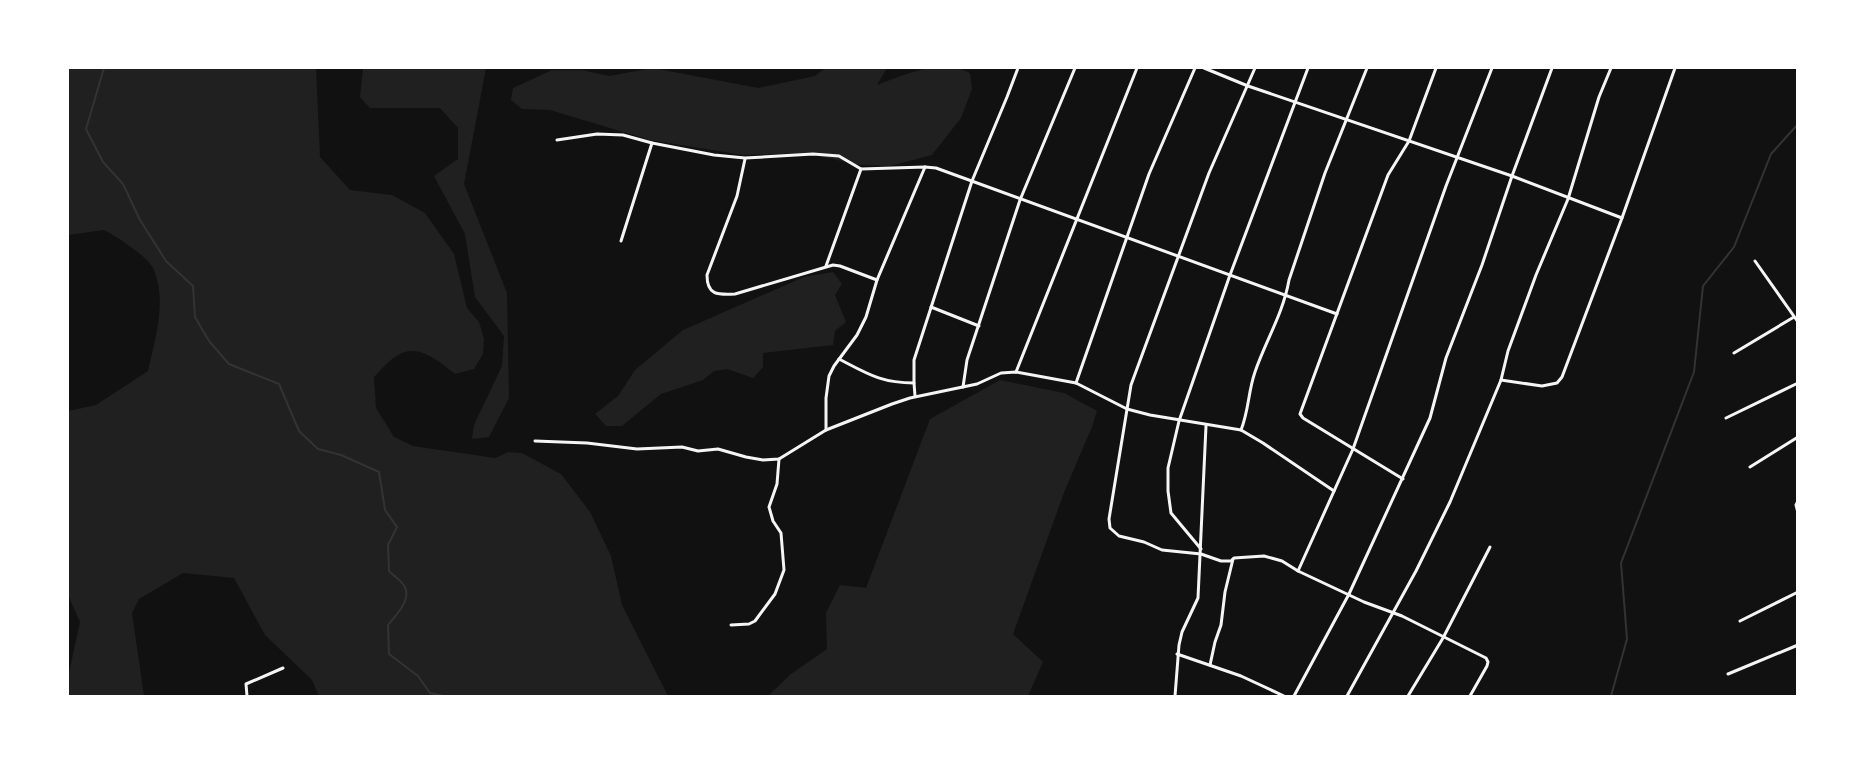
<svg xmlns="http://www.w3.org/2000/svg" width="1865" height="764" viewBox="0 0 1865 764" font-family="Bitter,serif">
	<style>
		.green { fill: #202020 }
		.lines { fill: none; stroke-linecap: round; stroke-linejoin: round }
		.stream { stroke: #333; stroke-width: 2 }
		.minor { stroke: #f5f5f5; stroke-width: 3 }
	</style>
	<rect width="100%" height="100%" fill="#111"/>
	<!-- green -->
	<g class="green">
		<path d="M 68,68 L 316,68 L 320,157 L 350,190 L 392,195 L 425,213 L 454,254 L 467,308 L 479,322 L 484,339 L 483,354 L 474,369 L 455,374 C 438,361 417,341 395,357 C 387,362 380,371 374,377 L 376,408 L 394,437 L 413,446 L 495,458 L 508,452 L 522,453 L 561,474 L 590,512 L 611,556 L 622,605 L 668,696 L 319,696 L 312,680 L 265,635 L 234,578 L 183,573 L 139,599 L 132,613 L 144,696 L 68,696 L 68,677 L 80,622 L 68,595 L 68,411 L 96,405 L 148,371 C 155,339 167,302 154,270 C 149,257 117,237 104,230 L 68,235 Z"/>
		<polygon points="363,68 486,68 464,184 507,293 509,398 489,437 472,439 474,425 502,366 504,336 475,297 465,234 434,176 458,159 458,128 440,108 370,108 360,97"/>
		<path d="M 653,68 L 758,88 L 815,76 L 825,68 L 887,68 L 877,85 C 905,74 941,58 970,73 L 972,89 L 961,118 L 932,155 L 890,166 L 860,165 L 805,153 L 743,155 L 650,140 L 550,110 L 522,109 L 511,100 L 513,88 L 552,70 L 582,70 L 609,76 Z"/>
		<polygon points="833,272 842,284 835,295 846,322 835,331 833,345 763,353 763,367 753,378 727,369 714,371 703,380 661,394 622,426 606,426 595,414 618,396 635,370 683,330 804,277"/>
		<polygon points="1000,380 1064,393 1097,411 1092,427 1065,490 1013,634 1043,662 1028,696 768,696 791,674 827,649 826,613 840,585 866,588 930,419"/>
	</g>
	<g class="lines">
		<!-- stream -->
		<g class="stream">
			<path d="M 104,68 L 86,129 L 103,162 L 123,184 L 140,220 L 166,261 L 193,286 L 195,317 L 209,341 L 229,364 L 279,384 L 299,431 L 318,449 L 341,455 L 379,472 L 385,510 L 397,527 L 388,545 L 389,571 C 393,575 399,579 403,584 C 414,598 396,615 388,625 L 389,654 L 418,676 L 430,693 L 444,696"/>
			<polyline points="1611,696 1627,639 1621,563 1694,372 1703,286 1734,247 1771,154 1798,124"/>
		</g>
		<!-- minor -->
		<g class="minor">
			<polyline points="1204,68 1248,86 1512,176 1622,218"/>
			<polyline points="1255,68 1209,173 1131,385 1109,519 1110,528 1119,536 1144,542 1162,550 1201,554 1221,561 1231,561 1234,558 1264,556 1282,561 1298,571 1364,602 1402,616 1486,658 1488,662 1487,666 1470,696"/>
			<polyline points="557,140 597,134 623,135 652,143 714,155 745,158 813,154 839,156 861,169 925,167 936,168 1337,314"/>
			<path d="M 745,159 L 737,196 L 707,275 C 707,295 717,295 735,294 L 833,265 L 840,266 L 877,280"/>
			<polyline points="621,241 652,143"/>
			<polyline points="1755,261 1798,322"/>
			<polyline points="826,266 861,169"/>
			<polyline points="931,307 979,326"/>
			<polyline points="1734,353 1794,317"/>
			<path d="M 839,359 C 868,374 881,383 914,383 L 914,360 L 972,181 L 1007,97 L 1018,68"/>
			<polyline points="1016,372 1137,68"/>
			<polyline points="1501,380 1542,386 1557,383 1562,377 1622,218 1675,68"/>
			<polyline points="914,383 915,396"/>
			<polyline points="1076,383 1149,174 1195,68"/>
			<polyline points="963,387 967,360 1020,200 1075,68"/>
			<polyline points="1726,418 1798,383"/>
			<polyline points="826,430 826,398 829,376 834,366 857,335 866,317 877,280 925,167"/>
			<path d="M 1241,430 C 1249,410 1248,392 1255,372 C 1266,340 1283,314 1289,280 L 1325,173 L 1367,68"/>
			<polyline points="535,441 587,443 637,449 682,447 698,451 718,449 746,457 763,460 779,459 826,430 892,404 910,398 977,384 1001,373 1016,372 1076,383 1127,409 1150,415 1241,430 1263,443 1334,491"/>
			<polyline points="1750,467 1798,437"/>
			<polyline points="1403,479 1303,418 1300,414 1388,175 1409,141 1436,68"/>
			<polyline points="1798,501 1796,505 1798,513"/>
			<polyline points="1201,549 1171,513 1168,491 1168,468 1179,421 1230,275 1308,68"/>
			<polyline points="1298,571 1353,449 1446,186 1492,68"/>
			<polyline points="1740,621 1798,592"/>
			<polyline points="731,625 749,624 755,621 775,594 784,570 781,533 773,521 769,507 777,484 779,459"/>
			<polyline points="1177,654 1241,676 1284,696"/>
			<polyline points="1210,665 1215,642 1221,625 1225,592 1233,559"/>
			<polyline points="1728,674 1798,645"/>
			<polyline points="247,696 246,684 283,668"/>
			<polyline points="1175,696 1179,645 1182,632 1198,598 1206,426"/>
			<polyline points="1294,696 1349,594 1430,418 1446,358 1482,265 1512,176 1552,68"/>
			<polyline points="1347,696 1416,571 1450,502 1501,380 1508,351 1536,275 1568,199 1599,97 1611,68"/>
			<polyline points="1408,696 1443,638 1490,547"/>
		</g>
	</g>
	<!-- border -->
	<rect width="1865" height="764" fill="none" stroke="#ffffff" stroke-width="138"/>
</svg>
